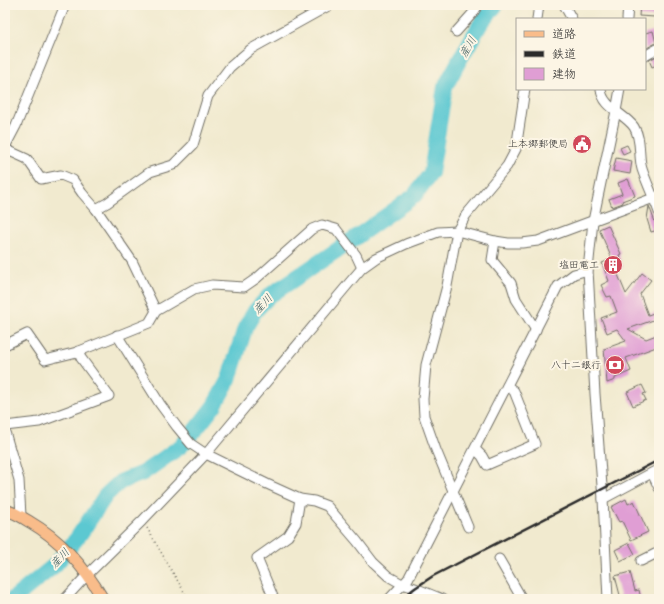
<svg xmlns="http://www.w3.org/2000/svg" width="664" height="604" viewBox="0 0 664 604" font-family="'Balsamiq Sans','Klee One',sans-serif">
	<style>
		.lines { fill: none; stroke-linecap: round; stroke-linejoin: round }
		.river { stroke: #5bc8d1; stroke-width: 16 }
		.building { fill: #e09ed4 }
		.minor-casing { stroke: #706e64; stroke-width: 11 }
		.major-casing { stroke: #706e64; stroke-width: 13 }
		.path { stroke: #706e64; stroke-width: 1.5; stroke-dasharray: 1 3; stroke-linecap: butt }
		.minor { stroke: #fff; stroke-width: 9 }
		.major { stroke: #f9bc8a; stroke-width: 11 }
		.rail { stroke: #2b2b2b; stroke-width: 2.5 }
		.labels { text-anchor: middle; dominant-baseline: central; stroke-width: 4; stroke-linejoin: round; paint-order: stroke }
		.poi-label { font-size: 10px; fill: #2b2b2b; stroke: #fcf5e5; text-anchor: end }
		.water-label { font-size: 11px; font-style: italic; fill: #395a5d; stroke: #fcf5e5 }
	</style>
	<rect width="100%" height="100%" fill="#fcf5e5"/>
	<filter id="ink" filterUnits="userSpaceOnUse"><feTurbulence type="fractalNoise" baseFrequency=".025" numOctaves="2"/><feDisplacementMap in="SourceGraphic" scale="8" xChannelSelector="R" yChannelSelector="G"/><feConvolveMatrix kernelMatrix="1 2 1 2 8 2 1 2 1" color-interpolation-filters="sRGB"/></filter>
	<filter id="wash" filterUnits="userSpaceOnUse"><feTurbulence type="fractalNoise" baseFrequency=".012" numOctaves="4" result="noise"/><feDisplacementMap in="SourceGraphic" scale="16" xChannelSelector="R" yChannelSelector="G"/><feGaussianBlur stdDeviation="0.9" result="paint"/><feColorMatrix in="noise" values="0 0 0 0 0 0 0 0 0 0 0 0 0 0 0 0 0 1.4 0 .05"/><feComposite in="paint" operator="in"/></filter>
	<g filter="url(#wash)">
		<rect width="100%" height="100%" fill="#f1eacf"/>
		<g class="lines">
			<!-- river -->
			<polyline class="river" points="13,599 55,565 78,537 106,495 120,482 143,473 181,446 197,428 214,406 229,379 245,328 255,311 269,296 355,238 414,196 431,173 445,87 459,61 481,23 496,5"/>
		</g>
		<g id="blocks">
			<!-- building -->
			<g class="building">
				<polygon points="640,5 656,5 655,17 639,16"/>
				<polygon points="653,31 656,43 645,49 645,33"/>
				<polygon points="659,55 659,64 652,67 649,60"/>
				<polygon points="627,145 630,151 623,154 620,148"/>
				<polygon points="616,158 632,161 630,174 613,171"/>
				<polygon points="628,179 635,196 622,201 623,203 612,207 609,199 622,194 618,183"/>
				<polygon points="649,206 658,230 651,232 647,219"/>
				<polygon points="608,225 621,254 619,255 623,267 616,270 626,294 642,273 651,280 640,294 648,315 659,311 659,318 628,329 646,339 659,334 659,346 626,358 631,371 615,378 615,380 607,383 604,349 626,341 617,329 607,333 601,318 617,312 611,296 607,297 601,285 609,281 602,263 612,259 599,229"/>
				<polygon points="642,385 646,393 643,394 646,400 633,406 627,392"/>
				<polygon points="626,499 628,504 634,501 648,532 631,540 622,521 619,522 611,507"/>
				<polygon points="629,543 635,554 620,561 615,550"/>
				<polygon points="630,572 635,591 639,590 641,599 621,599 615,576"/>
			</g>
		</g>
	</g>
	<g filter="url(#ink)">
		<use href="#blocks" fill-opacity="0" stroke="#706e64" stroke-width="1"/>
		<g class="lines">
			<!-- minor casing -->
			<g class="minor-casing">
				<g id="minor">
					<polyline points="564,5 572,19"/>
					<polyline points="537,19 539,5"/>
					<polyline points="627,19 628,5"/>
					<polyline points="456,32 473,13 478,5"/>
					<polyline points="645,56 659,48"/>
					<path d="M 601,89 C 602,107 625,114 634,127 C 642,140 638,155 642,169 C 647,184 654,198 659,212"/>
					<polyline points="5,147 16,126 65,5"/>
					<polyline points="5,149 27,159 41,179 61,175 73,180 82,193 96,209 132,261 156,311"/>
					<polyline points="96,209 107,203 150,172 173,165 193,145 208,96 230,67 251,49 330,5"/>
					<polyline points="495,241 492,260 511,283 516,299 536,330"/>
					<polyline points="117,335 160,404 177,427 191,444 206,454 267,484 300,499 314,501 327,506 357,541 373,562 388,576 402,584 415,588 442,599"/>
					<polyline points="5,345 27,334 45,360 77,352 149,323 156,311 194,289 212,285 244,287 257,278 312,229 322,225 336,229 356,255 362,268"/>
					<polyline points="5,426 39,422 109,396 81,358 78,351"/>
					<polyline points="5,432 19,480 21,516"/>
					<polyline points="475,449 482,456 487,465 535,444 514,391 507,386"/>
					<polyline points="652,473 659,488"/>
					<polyline points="603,499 659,469"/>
					<polyline points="468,527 436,450 424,416 423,399 426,365 447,286 457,231 466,215 507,166 516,149 525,89"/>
					<polyline points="499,559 522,599"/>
					<polyline points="641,561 659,552"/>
					<polyline points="65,599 87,575 142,521 206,454 350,282 362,268 376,258 406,244 438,232 457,231 495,241 508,243 522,243 538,241 659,196"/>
					<polyline points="274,599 257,558 288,536 296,523 300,499"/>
					<polyline points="389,599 408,579 558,286 574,274 588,270"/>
					<polyline points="608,599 603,499 595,394 588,270 593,221 616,111 620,89"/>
				</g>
			</g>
			<!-- major casing -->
			<g class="major-casing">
				<path id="major" d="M 5,510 C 14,512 22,517 30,522 C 61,540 85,568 103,599"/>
			</g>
			<!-- path -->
			<polyline class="path" points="147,528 187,597 185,599"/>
			<!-- minor -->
			<use href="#minor" class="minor"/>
			<!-- major -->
			<use href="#major" class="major"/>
			<!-- rail -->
			<polyline class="rail" points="401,599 415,588 433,576 659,460"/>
		</g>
	</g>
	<!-- icons -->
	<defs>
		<g id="civic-disc" transform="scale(1)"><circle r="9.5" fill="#d1495b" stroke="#fcf5e5"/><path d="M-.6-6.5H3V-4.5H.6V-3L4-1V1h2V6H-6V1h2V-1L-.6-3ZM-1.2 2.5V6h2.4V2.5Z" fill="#fff"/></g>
		<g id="building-disc" transform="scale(1)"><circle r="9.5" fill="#d1495b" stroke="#fcf5e5"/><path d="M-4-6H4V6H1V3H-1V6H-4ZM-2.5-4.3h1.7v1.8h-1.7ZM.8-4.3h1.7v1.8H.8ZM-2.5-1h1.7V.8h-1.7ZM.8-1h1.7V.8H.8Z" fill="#fff"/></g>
		<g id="bank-disc" transform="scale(1)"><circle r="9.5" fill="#d1495b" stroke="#fcf5e5"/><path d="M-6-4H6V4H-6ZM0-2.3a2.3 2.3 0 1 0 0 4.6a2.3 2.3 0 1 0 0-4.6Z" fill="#fff"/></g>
	</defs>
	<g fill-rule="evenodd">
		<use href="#civic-disc" x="582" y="144"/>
		<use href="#building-disc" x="613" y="265"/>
		<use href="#bank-disc" x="615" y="365"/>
	</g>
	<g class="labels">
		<!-- poi labels -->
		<g class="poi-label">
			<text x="568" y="144">上本郷郵便局</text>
			<text x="599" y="265">塩田電工</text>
			<text x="601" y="365">八十二銀行</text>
		</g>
		<!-- water labels -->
		<g class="water-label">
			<text transform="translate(468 47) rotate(-60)">産川</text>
			<text transform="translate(263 304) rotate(-47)">産川</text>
			<text transform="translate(60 558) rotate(-47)">産川</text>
		</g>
	</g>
	<!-- margin -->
	<rect width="664" height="604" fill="none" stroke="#fcf5e5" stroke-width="20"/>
	<!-- legend -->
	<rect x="516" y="18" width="130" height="72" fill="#fcf5e5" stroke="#a8a49b"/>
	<rect x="524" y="31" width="20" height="6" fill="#f9bc8a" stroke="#a8a49b"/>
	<text x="552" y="38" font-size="12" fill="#2b2b2b">道路</text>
	<rect x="524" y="51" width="20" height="6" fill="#2b2b2b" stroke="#a8a49b"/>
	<text x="552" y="58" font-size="12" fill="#2b2b2b">鉄道</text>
	<rect x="524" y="68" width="20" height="12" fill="#e09ed4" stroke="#a8a49b"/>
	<text x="552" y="78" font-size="12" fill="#2b2b2b">建物</text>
</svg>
